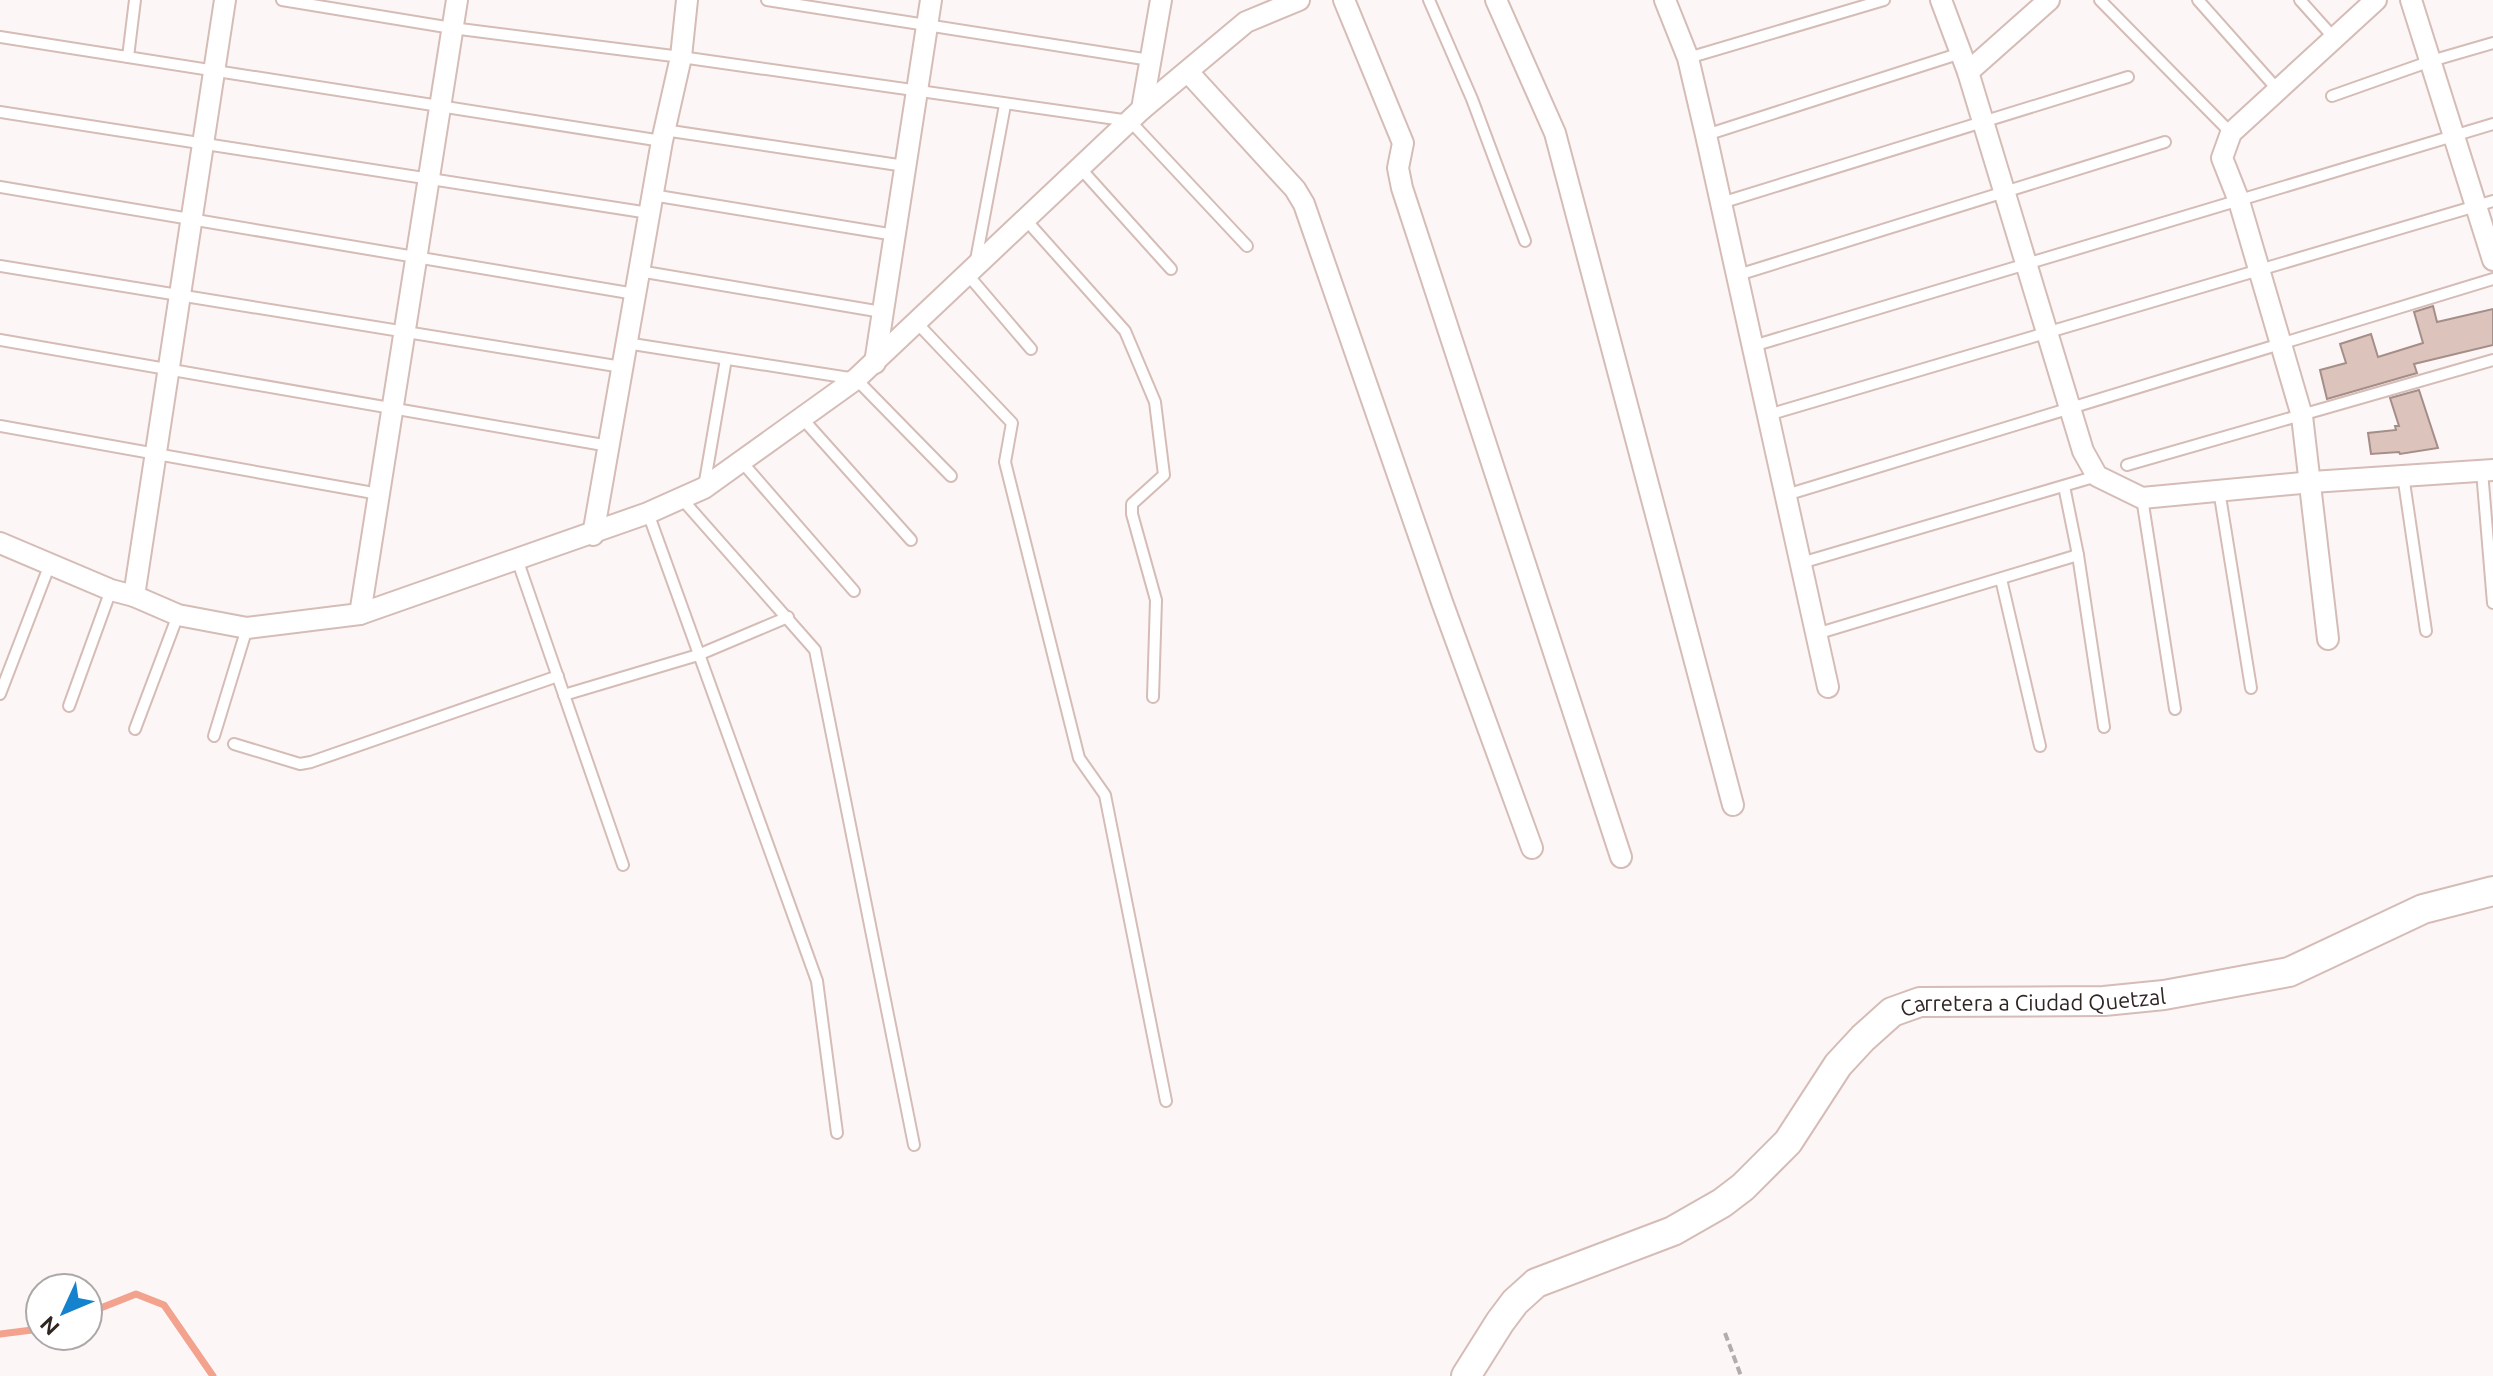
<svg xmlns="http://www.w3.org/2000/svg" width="2493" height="1376" viewBox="0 0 2493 1376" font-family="Ubuntu,sans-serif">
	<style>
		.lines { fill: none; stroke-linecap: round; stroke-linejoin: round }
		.stream { stroke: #f3a28d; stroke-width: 7 }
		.building { fill: #dcc3bc; stroke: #a58e88; stroke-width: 2 }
		.lane-casing { stroke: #d5bcb6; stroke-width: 14 }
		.street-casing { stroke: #d5bcb6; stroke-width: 24 }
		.secondary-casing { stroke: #d5bcb6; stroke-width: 32 }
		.path { stroke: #b3acaa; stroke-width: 4; stroke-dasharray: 8 4; stroke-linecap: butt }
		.lane { stroke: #fff; stroke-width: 10 }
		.street { stroke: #fff; stroke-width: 20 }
		.secondary { stroke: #fff; stroke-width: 28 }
		.labels { text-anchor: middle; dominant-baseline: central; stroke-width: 7; stroke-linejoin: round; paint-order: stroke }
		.street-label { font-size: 22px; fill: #302624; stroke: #fff }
	</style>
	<rect width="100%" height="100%" fill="#fcf7f6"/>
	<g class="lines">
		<!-- stream -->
		<g class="stream">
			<polyline points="88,1313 136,1294 164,1305 213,1376"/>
			<polyline points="0,1334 40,1329"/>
		</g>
	</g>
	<!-- building -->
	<g class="building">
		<polygon points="2433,306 2437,322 2493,309 2493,345 2414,364 2417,373 2327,399 2320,370 2346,363 2340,344 2371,334 2378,357 2423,343 2414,312"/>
		<polygon points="2419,390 2438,448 2400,454 2399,452 2371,454 2368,433 2396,430 2395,426 2399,426 2390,398"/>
	</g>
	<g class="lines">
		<!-- lane casing -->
		<g class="lane-casing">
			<g id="lane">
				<polyline points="282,0 452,28 681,57 1130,121 1247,246"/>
				<polyline points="767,0 1150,60"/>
				<polyline points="1429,0 1472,99 1525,241"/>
				<polyline points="2100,0 2231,133"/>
				<polyline points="2198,0 2278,90"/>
				<polyline points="2300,0 2334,38"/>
				<polyline points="0,37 662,141"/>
				<polyline points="128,57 135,0"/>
				<polyline points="1688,58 1884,0"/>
				<polyline points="2332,96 2431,61 2493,43"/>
				<polyline points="0,112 649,213"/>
				<polyline points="664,130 905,166"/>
				<polyline points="1706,135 1961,53"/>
				<polyline points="1081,169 1171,269"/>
				<polyline points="0,187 635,294"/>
				<polyline points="652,195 895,235"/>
				<polyline points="1721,203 2128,77"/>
				<polyline points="1026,220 1125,331 1155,402 1164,475 1132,504 1132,514 1156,600 1153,697"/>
				<polyline points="976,260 1005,105"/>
				<polyline points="0,266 622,367"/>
				<polyline points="639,271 882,312"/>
				<polyline points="968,275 1031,349"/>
				<polyline points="1738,275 2165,142"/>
				<polyline points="917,323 1012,423 1005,462 1079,758 1105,795 1166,1101"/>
				<polyline points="0,340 609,446"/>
				<polyline points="626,343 856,379 951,476"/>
				<polyline points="1753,346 2493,124"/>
				<polyline points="1768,415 2493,201"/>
				<polyline points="802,418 911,540"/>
				<polyline points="0,426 379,494"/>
				<polyline points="741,461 854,591"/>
				<polyline points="2127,465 2493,360"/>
				<polyline points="2482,471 2493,603"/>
				<polyline points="2403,475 2426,631"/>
				<polyline points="2064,486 2078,555 2104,727"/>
				<polyline points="704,487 726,359"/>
				<polyline points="2219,490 2251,688"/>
				<polyline points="1786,495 2493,279"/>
				<polyline points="681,498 815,650 914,1145"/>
				<polyline points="2142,498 2175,709"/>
				<polyline points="648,513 817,981 837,1133"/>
				<polyline points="517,559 623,865"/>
				<polyline points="1801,563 2097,476"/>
				<polyline points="2001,579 2040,746"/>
				<polyline points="1816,634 2078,555"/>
				<polyline points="0,694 50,564"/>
				<polyline points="564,695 698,655 788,617"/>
				<polyline points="69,706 111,590"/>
				<polyline points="135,729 178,615"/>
				<polyline points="214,736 247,628"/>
				<polyline points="234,744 300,764 311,762 558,676"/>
			</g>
		</g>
		<!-- street casing -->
		<g class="street-casing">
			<g id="street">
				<polyline points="1344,0 1403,143 1398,168 1402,188 1621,857"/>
				<polyline points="1496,0 1555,133 1733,805"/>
				<polyline points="1665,0 1688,58 1706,135 1828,687"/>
				<polyline points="1941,0 1968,72 2083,451 2097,476 2142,498 2312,482 2493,470"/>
				<polyline points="2411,0 2493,260"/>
				<polyline points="1188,72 1295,189 1304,204 1442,602 1532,848"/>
				<polyline points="1968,72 2049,0"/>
				<polyline points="1142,109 1161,0"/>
				<polyline points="875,363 931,0"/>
				<polyline points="593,535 662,141 681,57 687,0"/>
				<polyline points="0,543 111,590 134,596 178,615 247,628 360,614 648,513 704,488 856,379 1142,109 1246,22 1299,0"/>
				<polyline points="134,596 225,0"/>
				<polyline points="360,614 457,0"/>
				<polyline points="2328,639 2302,416 2239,201 2222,158 2231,133 2376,0"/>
			</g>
		</g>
		<!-- secondary casing -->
		<g class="secondary-casing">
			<g id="secondary">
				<path id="s1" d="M 1466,1376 L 1500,1322 L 1515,1302 L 1536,1283 L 1673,1231 L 1722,1203 L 1743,1187 L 1788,1142 L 1838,1065 L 1863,1038 L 1892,1012 L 1920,1002 L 2104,1001 L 2164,995 L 2289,972 L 2423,909 L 2493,891"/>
			</g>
		</g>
		<!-- path -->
		<polyline class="path" points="1725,1333 1741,1376"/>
		<!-- lane -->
		<use href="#lane" class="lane"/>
		<!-- street -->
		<use href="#street" class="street"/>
		<!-- secondary -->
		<use href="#secondary" class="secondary"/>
	</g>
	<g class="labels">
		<!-- street labels -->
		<g class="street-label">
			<text stroke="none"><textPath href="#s1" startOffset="720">Carretera a Ciudad Quetzal</textPath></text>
		</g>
	</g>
	<!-- north arrow -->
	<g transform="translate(64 1312) rotate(226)"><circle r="38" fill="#ffffff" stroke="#aca8a7" stroke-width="2"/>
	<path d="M0-6L14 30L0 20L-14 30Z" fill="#1482cc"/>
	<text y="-12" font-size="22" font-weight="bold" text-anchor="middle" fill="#302624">N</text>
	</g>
</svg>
